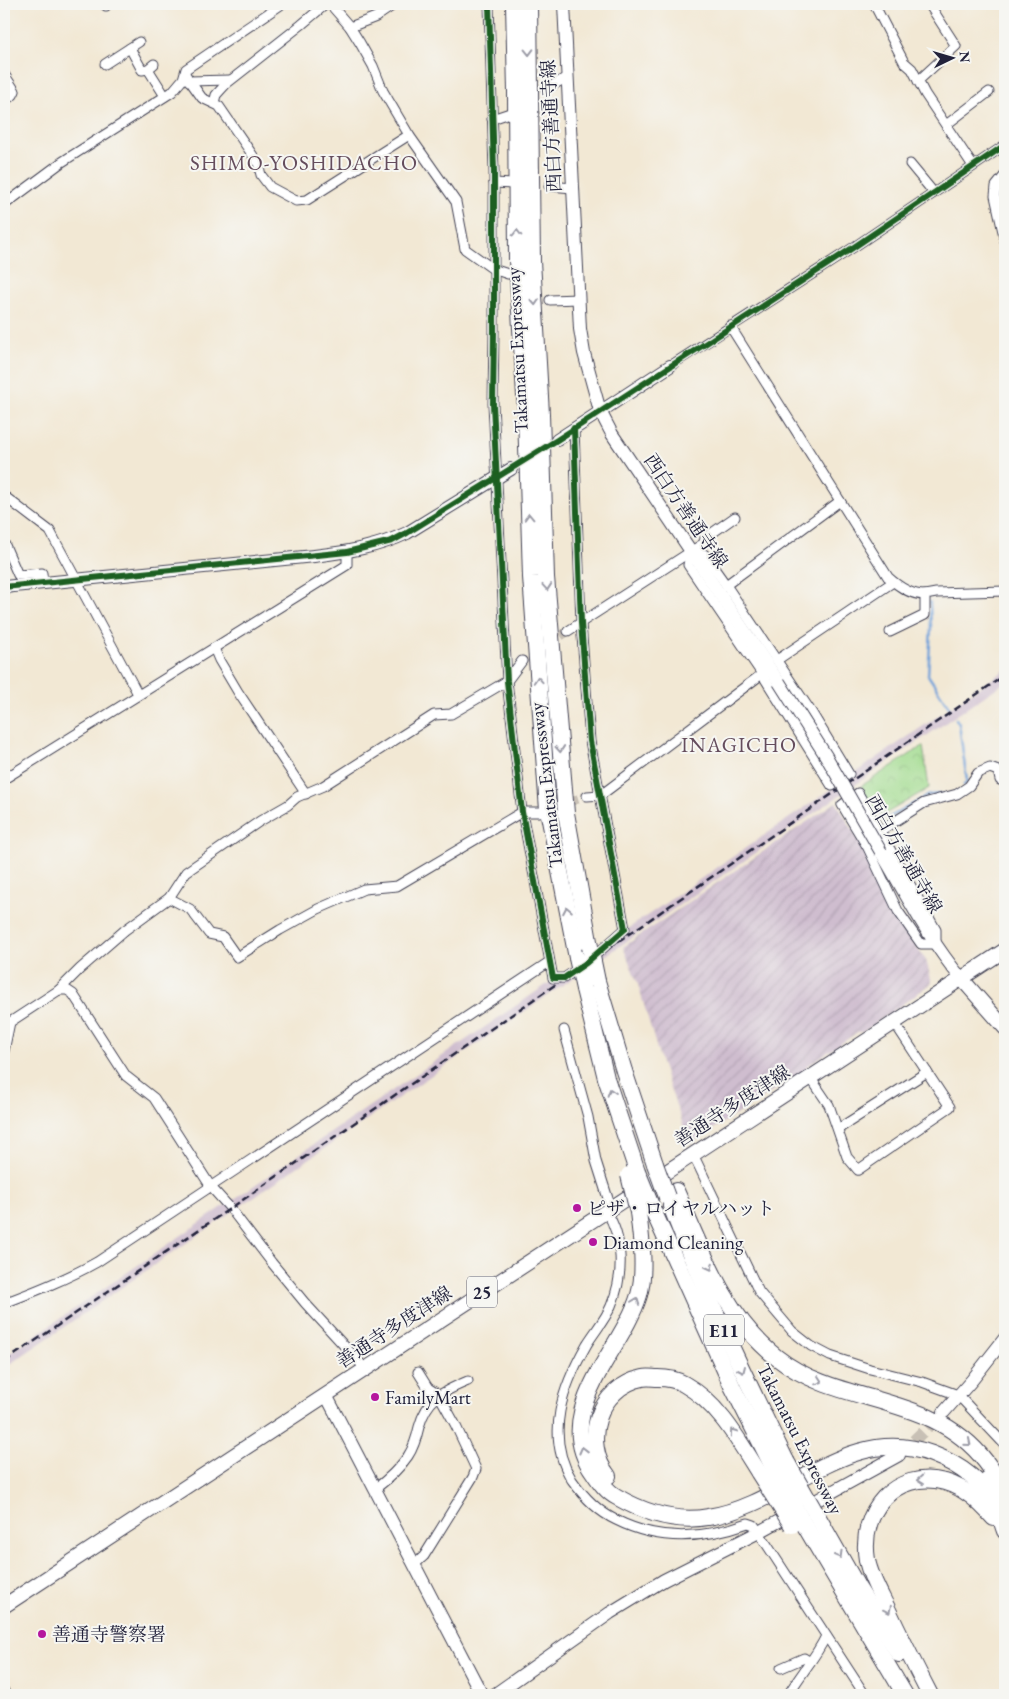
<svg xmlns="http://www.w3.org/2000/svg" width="1009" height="1699" viewBox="0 0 1009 1699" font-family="'EB Garamond','Noto Serif JP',serif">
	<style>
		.industrial { fill: url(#industrial-furrows) }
		.railway { fill: #cfbdcf }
		.park { fill: url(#park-crowns); stroke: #627e64 }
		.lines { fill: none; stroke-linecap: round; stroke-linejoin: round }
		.stream { stroke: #6fa1da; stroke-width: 2.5 }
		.street-tunnel { stroke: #c8c0b5; stroke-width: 9; stroke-dasharray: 9 4.5; stroke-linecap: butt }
		.secondary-tunnel { stroke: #c8c0b5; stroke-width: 12; stroke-dasharray: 12 6; stroke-linecap: butt }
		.street-casing { stroke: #414052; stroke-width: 11 }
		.secondary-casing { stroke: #414052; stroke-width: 14 }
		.primary-casing { stroke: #414052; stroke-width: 16 }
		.highway-casing { stroke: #414052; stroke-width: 18 }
		.street { stroke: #fff; stroke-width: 9 }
		.secondary { stroke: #fff; stroke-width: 12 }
		.primary { stroke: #fff; stroke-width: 14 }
		.highway { stroke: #fff; stroke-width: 16 }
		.rail { stroke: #22223b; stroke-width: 2.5; stroke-dasharray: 8 4; stroke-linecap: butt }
		.secondary-bridge-casing { stroke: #414052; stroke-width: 14; stroke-linecap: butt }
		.highway-bridge-casing { stroke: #414052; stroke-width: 18; stroke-linecap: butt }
		.secondary-bridge { stroke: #fff; stroke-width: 12 }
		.highway-bridge { stroke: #fff; stroke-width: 16 }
		.cycleway-casing { stroke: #f6f6f2; stroke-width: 9 }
		.cycleway { stroke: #1b5e20; stroke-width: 6 }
		.oneway { stroke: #9c9ca7 }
		.poi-dot { fill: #b5179e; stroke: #f6f6f2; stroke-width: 2 }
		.labels { text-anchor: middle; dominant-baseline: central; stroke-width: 4; stroke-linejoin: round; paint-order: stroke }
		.shield { fill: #f6f6f2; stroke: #626272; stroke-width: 1 }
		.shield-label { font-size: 18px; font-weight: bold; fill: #22223b }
		.street-label { font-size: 19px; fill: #22223b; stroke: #f6f6f2 }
		.poi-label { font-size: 19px; fill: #22223b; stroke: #f6f6f2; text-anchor: start }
		.quarter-label { font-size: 21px; letter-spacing: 1px; fill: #654d5d; stroke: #f6f6f2 }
	</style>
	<defs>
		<pattern id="industrial-furrows" width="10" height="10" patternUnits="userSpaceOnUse" patternTransform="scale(1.25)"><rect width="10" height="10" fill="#cfbdcf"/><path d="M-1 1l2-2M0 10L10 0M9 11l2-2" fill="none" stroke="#b1a2b3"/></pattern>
		<pattern id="park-crowns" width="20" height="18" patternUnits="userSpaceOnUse" patternTransform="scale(1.25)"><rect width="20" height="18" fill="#a1db8e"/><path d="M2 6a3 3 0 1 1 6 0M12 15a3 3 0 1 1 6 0" fill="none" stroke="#8abc7b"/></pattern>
	</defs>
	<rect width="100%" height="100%" fill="#f6f6f2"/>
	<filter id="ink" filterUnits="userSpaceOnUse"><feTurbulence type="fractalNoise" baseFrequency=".02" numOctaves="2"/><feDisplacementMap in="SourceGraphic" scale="10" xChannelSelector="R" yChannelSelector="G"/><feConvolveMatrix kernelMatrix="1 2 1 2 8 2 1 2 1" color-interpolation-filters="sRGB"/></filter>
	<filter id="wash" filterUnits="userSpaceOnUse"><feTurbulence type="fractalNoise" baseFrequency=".0096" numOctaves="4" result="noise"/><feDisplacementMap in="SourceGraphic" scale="20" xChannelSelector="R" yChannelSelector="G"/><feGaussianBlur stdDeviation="1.12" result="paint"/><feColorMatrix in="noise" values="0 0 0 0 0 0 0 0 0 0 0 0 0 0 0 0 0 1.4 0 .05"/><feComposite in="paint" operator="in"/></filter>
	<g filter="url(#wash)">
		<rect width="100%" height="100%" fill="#f2e8d4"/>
		<!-- industrial -->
		<polygon class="industrial" points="836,802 864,849 896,916 907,935 926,960 932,983 863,1032 858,1032 807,1066 806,1070 690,1144 662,1066 637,981 623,947"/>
		<!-- railway -->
		<polygon class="railway" points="1005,670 1005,682 4,1368 4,1357"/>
		<!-- park -->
		<polygon class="park" points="923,746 929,788 885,814 875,813 861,786"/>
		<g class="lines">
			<!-- stream -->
			<g class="stream">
				<polyline points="930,602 931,628 928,675 949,707"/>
				<polyline points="956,719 959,724 967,781 964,785"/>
				<polyline points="888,818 929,795 943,794"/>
			</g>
		</g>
	</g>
	<g filter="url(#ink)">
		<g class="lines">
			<!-- street-tunnel -->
			<g class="street-tunnel">
				<polyline points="550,644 568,631"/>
				<polyline points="544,810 587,796"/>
			</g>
			<!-- secondary-tunnel -->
			<polyline class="secondary-tunnel" points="901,1453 940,1415"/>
			<!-- street casing -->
			<g class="street-casing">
				<g id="street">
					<polyline points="104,4 106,6"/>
					<polyline points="330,4 350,27 360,43 373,66 383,91 409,135 456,202 465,249 493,269 508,274"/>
					<polyline points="489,4 494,172 494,330 493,404 507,681 522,812 553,978 564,978 581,967"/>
					<polyline points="874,4 904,62 912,69 925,94 973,166"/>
					<polyline points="350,27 376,17 395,4"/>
					<polyline points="130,48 142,70 148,69 154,64"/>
					<polyline points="105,64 139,42"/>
					<polyline points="148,69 165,96"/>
					<polyline points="4,74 15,91 13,95 4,101"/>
					<polyline points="185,74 202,98 219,106 258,163 261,175 270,187 296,201 307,200 409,135"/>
					<polyline points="189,81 230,80"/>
					<polyline points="918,81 956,46 929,4"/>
					<polyline points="546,89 567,77"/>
					<polyline points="214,103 216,95 226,84 301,25 326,4"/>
					<polyline points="492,119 510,113"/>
					<polyline points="946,125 989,92"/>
					<polyline points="910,164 934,193"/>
					<polyline points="1005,175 996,186 995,196 1005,241"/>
					<polyline points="494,183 513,184"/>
					<polyline points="549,186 573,188"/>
					<polyline points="4,205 62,162 172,92 183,79 186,69 282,4"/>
					<polyline points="550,300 578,299"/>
					<path d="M 730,326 L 888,577 C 898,586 910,595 925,595"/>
					<polyline points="670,366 854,247 1005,145"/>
					<polyline points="574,428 581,623 590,741 625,929 591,959"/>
					<polyline points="4,496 50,531 138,694"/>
					<polyline points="4,543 18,575 42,573 43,583"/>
					<polygon points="691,551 704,554 726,585 812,713 849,774 832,786 762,674 688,565"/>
					<polyline points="726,585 840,501"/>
					<polyline points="568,631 704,543 705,538 735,517"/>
					<polyline points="890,632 925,615 925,595 936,593 1005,591"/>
					<polyline points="214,648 219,660 238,692 306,794"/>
					<polyline points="777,660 893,582"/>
					<polyline points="4,779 347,565 347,552"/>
					<polygon points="858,793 936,930 936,944 921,944 898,911 868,848 842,805"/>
					<polyline points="587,796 601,795 762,674"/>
					<polyline points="880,831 924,803 957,794 969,786 978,773 990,768 998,771 1000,780 1005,778"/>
					<polyline points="169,898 190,909 209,934 223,937 237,957 280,930 318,909 364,889 397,886 522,812 539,812"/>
					<polyline points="59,990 67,990 73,994 126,1076 154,1098 211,1187 230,1208 272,1263 305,1303 361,1364 364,1369"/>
					<polyline points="4,1026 59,990 80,969 125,930 169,898 186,872 260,821 288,805 297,797 323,786 434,715 451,714 507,681 522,661"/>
					<polyline points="564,1030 588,1117 596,1161 611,1208"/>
					<polyline points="4,1051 10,1022"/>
					<polyline points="810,1077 829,1105 847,1157 858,1170 950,1107 894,1022"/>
					<polyline points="838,1129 927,1072"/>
					<polyline points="693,1154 759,1292 792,1331 811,1346 830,1356 870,1369 922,1382 958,1395 1005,1445"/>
					<path d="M 606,1211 C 624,1238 624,1276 611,1306 C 605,1320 595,1331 587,1344 C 563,1386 544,1435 572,1480 C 584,1497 597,1511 616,1520 C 660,1542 703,1539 748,1523 L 754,1525 L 865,1695"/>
					<path d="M 4,1303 C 36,1291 67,1279 97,1262 L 549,962"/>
					<path d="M 375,1489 C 387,1480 399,1469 408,1456 C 414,1447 417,1436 419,1427 C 427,1398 442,1392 468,1381"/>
					<polyline points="414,1565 424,1556 473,1477 476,1469 455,1424 439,1395 428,1388 418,1372"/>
					<polyline points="781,1668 804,1658 810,1662"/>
					<polyline points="4,1691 5,1695"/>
					<path d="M 788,1695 C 800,1675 816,1657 826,1636"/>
				</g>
			</g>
			<!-- secondary casing -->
			<g class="secondary-casing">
				<g id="secondary">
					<polyline points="564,4 580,329 584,353 600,411 612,434 779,682"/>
					<polyline points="557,440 670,366"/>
					<path d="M 4,587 L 314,556 C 347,552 378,547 407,533 L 511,469"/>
					<path d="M 881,852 C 906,894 929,940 961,978"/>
					<polyline points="326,1395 482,1695"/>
					<polyline points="944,1412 972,1380 1005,1338"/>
					<polyline points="494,1695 610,1613 664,1580 759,1532 899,1455"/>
				</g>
			</g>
			<!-- primary casing -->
			<g class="primary-casing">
				<g id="primary">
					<polyline points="961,978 1005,1028"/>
					<polyline points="4,1606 1005,950"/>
				</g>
			</g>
			<!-- highway casing -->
			<g class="highway-casing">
				<g id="highway">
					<polyline points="514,4 516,92 517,260 526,413 531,577 548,810 577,958"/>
					<polyline points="529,4 532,261 541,414 546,577 566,813 590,947"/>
					<polyline points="597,981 624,1071 655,1164"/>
					<polyline points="584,989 606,1078 637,1171"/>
					<path d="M 676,1191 C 702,1250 724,1316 776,1357 C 840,1408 932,1391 986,1462 C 992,1470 998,1478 1003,1487"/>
					<path d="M 671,1206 C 704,1292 745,1377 786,1461"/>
					<polyline points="652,1208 733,1388 773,1467"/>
					<path d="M 638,1212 C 641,1236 646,1271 639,1295 C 622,1352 549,1412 594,1473 C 600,1482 607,1492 617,1497 C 645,1513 675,1523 708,1517 C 787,1505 847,1422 932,1454 C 958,1464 982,1481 996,1506 C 1000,1514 1002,1523 1005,1531"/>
					<path d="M 608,1476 C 581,1442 598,1387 643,1378 C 648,1377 653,1378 658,1378 C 666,1378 677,1380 684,1384 C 718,1403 739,1441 759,1473"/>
					<polyline points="988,1480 1005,1499"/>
					<polyline points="815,1512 858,1588 899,1654"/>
					<polyline points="801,1519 905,1695"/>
					<path d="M 930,1695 C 915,1666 900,1636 886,1606 C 879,1592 870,1576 867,1560 C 859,1511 895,1469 945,1482 C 966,1488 980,1503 994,1518"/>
				</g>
			</g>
			<!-- street -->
			<use href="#street" class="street"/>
			<!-- secondary -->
			<use href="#secondary" class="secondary"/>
			<!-- primary -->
			<use href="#primary" class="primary"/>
			<!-- highway -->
			<use href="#highway" class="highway"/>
			<!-- rail -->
			<polyline class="rail" points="4,1362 244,1199 1005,675"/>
			<!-- secondary-bridge casing -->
			<g class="secondary-bridge-casing">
				<polyline id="secondary-bridge" points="779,682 826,756 881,852"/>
			</g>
			<!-- highway-bridge casing -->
			<g class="highway-bridge-casing">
				<g id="highway-bridge">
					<polyline points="590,947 597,981"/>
					<polyline points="577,958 584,989"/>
					<polyline points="655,1164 667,1197"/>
					<polyline points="637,1171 652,1208"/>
					<polyline points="629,1175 638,1212"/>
					<polyline points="786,1461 815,1512"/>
					<polyline points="773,1467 801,1519"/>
					<polyline points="759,1473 792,1525"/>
				</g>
			</g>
			<!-- secondary-bridge -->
			<use href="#secondary-bridge" class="secondary-bridge"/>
			<!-- highway-bridge -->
			<use href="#highway-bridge" class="highway-bridge"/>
			<!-- cycleway casing -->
			<g class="cycleway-casing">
				<g id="cycleway">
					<polyline points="489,4 494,172 494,330 493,404 507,681 522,812 553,978 564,978 586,963 625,929 590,741 581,623 574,428"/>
					<polyline points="4,587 347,552 392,541 407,533 557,440 854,247 1005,145"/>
				</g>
			</g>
			<!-- cycleway -->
			<use href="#cycleway" class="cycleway"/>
		</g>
		<!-- one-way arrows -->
		<defs><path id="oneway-chevron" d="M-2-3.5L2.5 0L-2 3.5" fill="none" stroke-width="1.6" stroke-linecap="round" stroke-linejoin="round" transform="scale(1.25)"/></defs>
		<g class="oneway">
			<use href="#oneway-chevron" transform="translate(529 52) rotate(89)"/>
			<use href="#oneway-chevron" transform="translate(517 233) rotate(-90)"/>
			<use href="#oneway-chevron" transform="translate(535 302) rotate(87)"/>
			<use href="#oneway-chevron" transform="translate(529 517) rotate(-92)"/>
			<use href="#oneway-chevron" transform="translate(547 587) rotate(85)"/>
			<use href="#oneway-chevron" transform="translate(538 680) rotate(-94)"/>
			<use href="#oneway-chevron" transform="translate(560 749) rotate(85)"/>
			<use href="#oneway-chevron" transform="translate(567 910) rotate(-101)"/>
			<use href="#oneway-chevron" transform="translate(611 1092) rotate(-108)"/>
			<use href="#oneway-chevron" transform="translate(710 1267) rotate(63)"/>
			<use href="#oneway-chevron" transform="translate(636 1301) rotate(-69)"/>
			<use href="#oneway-chevron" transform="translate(742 1370) rotate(66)"/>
			<use href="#oneway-chevron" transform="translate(819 1381) rotate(19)"/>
			<use href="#oneway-chevron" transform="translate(733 1432) rotate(-125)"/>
			<use href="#oneway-chevron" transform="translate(968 1443) rotate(40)"/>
			<use href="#oneway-chevron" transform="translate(583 1450) rotate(-104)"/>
			<use href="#oneway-chevron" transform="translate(920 1480) rotate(175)"/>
			<use href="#oneway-chevron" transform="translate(839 1555) rotate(60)"/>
			<use href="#oneway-chevron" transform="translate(888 1610) rotate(64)"/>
		</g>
	</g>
	<!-- markers -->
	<g class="poi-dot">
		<circle cx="577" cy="1208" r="5"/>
		<circle cx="593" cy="1242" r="5"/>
		<circle cx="375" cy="1397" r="5"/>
		<circle cx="42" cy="1634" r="5"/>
	</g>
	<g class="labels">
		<!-- shield labels -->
		<g class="shield">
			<rect x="467" y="1276.5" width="30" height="31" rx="4"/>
			<rect x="704" y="1314.5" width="40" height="31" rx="4"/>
		</g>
		<g class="shield-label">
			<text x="482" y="1292">25</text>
			<text x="724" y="1330">E11</text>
		</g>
		<!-- street labels -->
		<g class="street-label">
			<text transform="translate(551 126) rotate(-93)">西白方善通寺線</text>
			<text transform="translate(517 350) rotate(-93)">Takamatsu Expressway</text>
			<text transform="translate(686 511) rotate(56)">西白方善通寺線</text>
			<text transform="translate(546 785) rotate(-97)">Takamatsu Expressway</text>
			<text transform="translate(904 854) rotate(60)">西白方善通寺線</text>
			<text transform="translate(732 1106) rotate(-33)">善通寺多度津線</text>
			<text transform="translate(394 1327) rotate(-33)">善通寺多度津線</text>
			<text transform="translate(800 1439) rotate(63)">Takamatsu Expressway</text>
		</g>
		<!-- poi labels -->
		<g class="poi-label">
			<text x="587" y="1208">ピザ・ロイヤルハット</text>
			<text x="603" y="1242">Diamond Cleaning</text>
			<text x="385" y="1397">FamilyMart</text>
			<text x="52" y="1634">善通寺警察署</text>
		</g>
		<!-- quarter labels -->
		<g class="quarter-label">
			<text x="304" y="162">SHIMO-YOSHIDACHO</text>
			<text x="739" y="744">INAGICHO</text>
		</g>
	</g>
	<!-- margin -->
	<rect width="1009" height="1699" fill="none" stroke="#f6f6f2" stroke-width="20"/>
	<!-- north arrow -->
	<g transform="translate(952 58) rotate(85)" stroke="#f6f6f2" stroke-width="4" paint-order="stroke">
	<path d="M0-4L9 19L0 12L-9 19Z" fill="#22223b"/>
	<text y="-8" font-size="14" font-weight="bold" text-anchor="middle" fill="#22223b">N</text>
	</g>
</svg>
